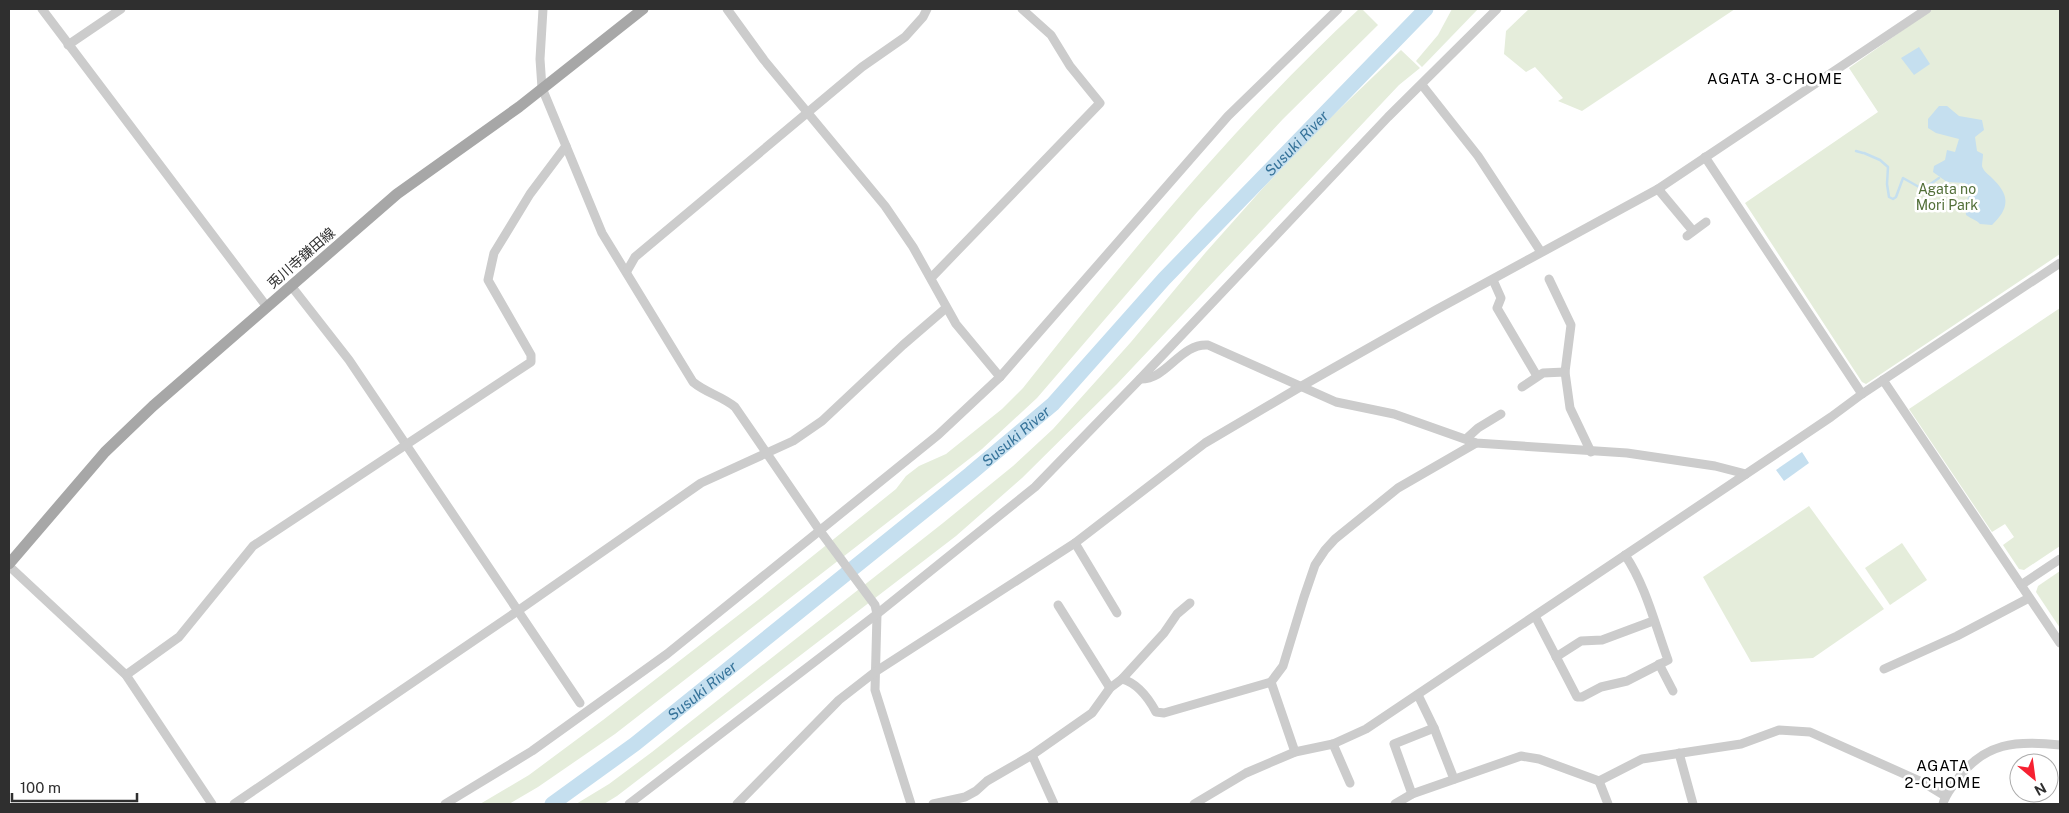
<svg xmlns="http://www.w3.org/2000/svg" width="2069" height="813" viewBox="0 0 2069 813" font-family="'Public Sans','Noto Sans JP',sans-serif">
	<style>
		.green { fill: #e5eddb }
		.water { fill: #c5dfef }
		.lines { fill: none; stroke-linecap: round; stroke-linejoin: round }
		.stream { stroke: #c5dfef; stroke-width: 2.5 }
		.river { stroke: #c5dfef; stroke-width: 15 }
		.minor { stroke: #ccc; stroke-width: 9 }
		.major { stroke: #a7a7a7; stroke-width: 11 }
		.labels { text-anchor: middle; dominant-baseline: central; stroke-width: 5; stroke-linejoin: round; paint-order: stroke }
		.park-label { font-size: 14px; fill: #526f38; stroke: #fff }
		.street-label { font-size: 14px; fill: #2f2f2f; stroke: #fff }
		.neighbourhood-label { font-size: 15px; letter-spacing: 1px; fill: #000; stroke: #fff }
		.water-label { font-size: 15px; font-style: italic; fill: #357299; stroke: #fff }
	</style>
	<rect width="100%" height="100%" fill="#fff"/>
	<!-- green -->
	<g class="green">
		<path d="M 1359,9 L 1362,9 L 1378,25 L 1283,119 L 1198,211 L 1037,398 L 982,449 L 615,734 L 538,787 L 509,804 L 480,804 L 529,775 L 603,720 L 758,600 L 896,489 L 906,476 L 919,466 L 946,454 L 1002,409 L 1023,388 C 1128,255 1234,125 1359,9 Z"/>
		<polygon points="1452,9 1478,9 1422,67 1416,61 1438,35"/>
		<polygon points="1529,9 1735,9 1582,111 1558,101 1563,98 1535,67 1526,72 1504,54 1506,31"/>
		<polygon points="1933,9 2060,9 2060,254 1866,384 1862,382 1745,203 1878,112 1849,68"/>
		<polygon points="1401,50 1420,68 1399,85 1117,384 1022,478 956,536 617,796 604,804 576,804 609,784 652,752 943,523 1013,466 1053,429 1131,342 1206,252 1263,188 1326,122"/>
		<polygon points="2060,308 2060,546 2024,570 2019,569 2003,545 2014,537 2005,524 1992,532 1909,409"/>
		<polygon points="1809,506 1884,609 1813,658 1751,662 1703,577"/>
		<polygon points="1902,543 1927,580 1890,605 1865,568"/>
		<polygon points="2060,571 2060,628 2036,592 2038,586"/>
	</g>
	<!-- water -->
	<g class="water">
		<polygon points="1919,47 1930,64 1914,75 1901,58"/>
		<path d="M 1939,106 L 1947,106 L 1959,116 L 1982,120 L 1984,130 L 1975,137 L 1977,151 L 1983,154 C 1983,158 1982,162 1982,166 C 1983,171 1989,175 1992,178 C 2010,195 2010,208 1992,225 L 1980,224 C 1977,220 1971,219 1966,215 L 1965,203 L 1969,196 L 1965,183 L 1947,182 L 1933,172 L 1934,166 L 1945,160 L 1947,150 L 1955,152 L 1959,139 L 1936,133 L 1928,128 L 1928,119 Z"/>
		<polygon points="1802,452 1809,463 1784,481 1776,470"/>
	</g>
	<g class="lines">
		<!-- stream -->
		<g class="stream">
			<polyline points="1856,151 1863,153"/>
			<polyline points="1864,153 1880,160 1888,167 1887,184 1889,197 1893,199 1896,197 1903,178 1919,187 1929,185 1939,178"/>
		</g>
		<!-- river -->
		<path class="river" id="s1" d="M 552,804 L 635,744 L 970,474 L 1053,404 L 1164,279 L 1426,9"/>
		<!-- minor -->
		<g class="minor">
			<polyline points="42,9 267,307"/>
			<path d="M 543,9 L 540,59 L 542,88 L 602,233 L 693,382 C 706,393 722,396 735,407 L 820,531 L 875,605 L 877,614 L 875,690 L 911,804"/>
			<polyline points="727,9 764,60 885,206 913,247 956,324 1000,377"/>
			<polyline points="68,45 121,9"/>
			<polyline points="1422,85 1478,156 1541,252"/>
			<polyline points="1705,157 1862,394"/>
			<polyline points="1658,189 1693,231"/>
			<polyline points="1687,236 1706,222"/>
			<polyline points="627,271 635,257 862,67 905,37 923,17 927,9"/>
			<polyline points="931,278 1100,103 1070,66 1051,35 1022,9"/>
			<polyline points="1549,279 1571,325 1565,372"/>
			<polyline points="1493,280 1501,298 1497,308 1537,376"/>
			<polyline points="292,287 349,360 580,703"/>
			<path d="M 1140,379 C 1167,380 1180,343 1208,345 L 1336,402 L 1394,414 L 1476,443 L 1627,453 L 1715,466 L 1746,474"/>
			<polyline points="1883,380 2060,643"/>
			<polyline points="1522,387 1543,373 1565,372 1570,408 1591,452"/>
			<polyline points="1467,438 1478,428 1501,414"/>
			<polyline points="1075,543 1117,613"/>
			<polyline points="9,566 126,675 212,804"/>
			<polyline points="2021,585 2060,559"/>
			<polyline points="1058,605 1110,688"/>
			<path d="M 1535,616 L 1577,697 L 1582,697 L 1601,687 L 1627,681 L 1668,660 C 1655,625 1646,586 1625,555"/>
			<polyline points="1556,657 1581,641 1602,640 1653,621"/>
			<polyline points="1659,664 1673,691"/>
			<polyline points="1884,669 1957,636 2029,598"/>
			<polyline points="126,675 179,637 253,546 531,362 531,355 488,280 494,253 530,194 566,146"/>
			<polyline points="1122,679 1164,633 1177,614 1190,603"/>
			<polyline points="1271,682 1295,752"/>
			<polyline points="1418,695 1434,728 1454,779"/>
			<polyline points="1333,744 1350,783"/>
			<polyline points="1679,753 1693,804"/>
			<polyline points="1032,755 1054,804"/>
			<polyline points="1599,781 1608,804"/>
			<polyline points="1412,794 1394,744 1434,728"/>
			<polyline points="234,804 519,610 701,483 793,441 822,421 903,345 946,308"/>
			<polyline points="445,804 532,751 667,654 938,435 1000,377 1228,116 1338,9"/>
			<polyline points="629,804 877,614 1035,487 1140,379 1388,117 1497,9"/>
			<polyline points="737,804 839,700 875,672 1075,543 1205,443 1300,387 1434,311 1658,189 1927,9"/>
			<path d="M 933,804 L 965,797 L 976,791 L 987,781 L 1032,755 L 1092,713 L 1110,688 L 1122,679 C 1137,683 1149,699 1156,712 L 1164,713 L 1271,682 L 1283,666 L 1304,597 L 1315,565 L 1325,550 L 1335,539 L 1398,488 L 1476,443"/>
			<polyline points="1194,804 1246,773 1295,752 1333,744 1366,729 1831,417 1862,394 2060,263"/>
			<polyline points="1395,804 1412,794 1521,756 1539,759 1599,781 1642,759 1741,744 1779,730 1810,732 1922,782 1945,796"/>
			<path d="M 1943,804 C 1945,795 1951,789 1956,781 C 1984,742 2017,740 2060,745"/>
		</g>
		<!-- major -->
		<polyline class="major" points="9,564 105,452 153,406 397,194 519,107 643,9"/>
	</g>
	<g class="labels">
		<!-- park labels -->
		<g class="park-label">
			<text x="1947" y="189">Agata no<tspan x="1947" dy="16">Mori Park</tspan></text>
		</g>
		<!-- street labels -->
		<g class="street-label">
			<text transform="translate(301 258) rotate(-41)">兎川寺鎌田線</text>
		</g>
		<!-- neighbourhood labels -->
		<g class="neighbourhood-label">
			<text x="1775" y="78">AGATA 3-CHOME</text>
			<text x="1943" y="765">AGATA<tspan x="1943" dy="17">2-CHOME</tspan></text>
		</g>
		<!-- water labels -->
		<g class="water-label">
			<text stroke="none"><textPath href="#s1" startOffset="998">Susuki River</textPath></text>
			<text stroke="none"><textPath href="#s1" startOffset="592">Susuki River</textPath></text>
			<text stroke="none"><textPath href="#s1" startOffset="188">Susuki River</textPath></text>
		</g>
	</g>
	<!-- border -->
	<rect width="2069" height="813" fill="none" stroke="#2f2f2f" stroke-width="20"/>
	<!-- north arrow -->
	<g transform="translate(2034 778) rotate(151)"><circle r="24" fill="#ffffff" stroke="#acacac"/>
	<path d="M0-4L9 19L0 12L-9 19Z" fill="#f62131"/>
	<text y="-8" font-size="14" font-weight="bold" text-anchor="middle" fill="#2f2f2f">N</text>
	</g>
	<!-- scale -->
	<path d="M12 793v8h125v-8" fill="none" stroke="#2f2f2f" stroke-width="2.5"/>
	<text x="20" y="793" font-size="15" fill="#2f2f2f" stroke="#ffffff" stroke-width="4" paint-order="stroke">100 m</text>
</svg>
